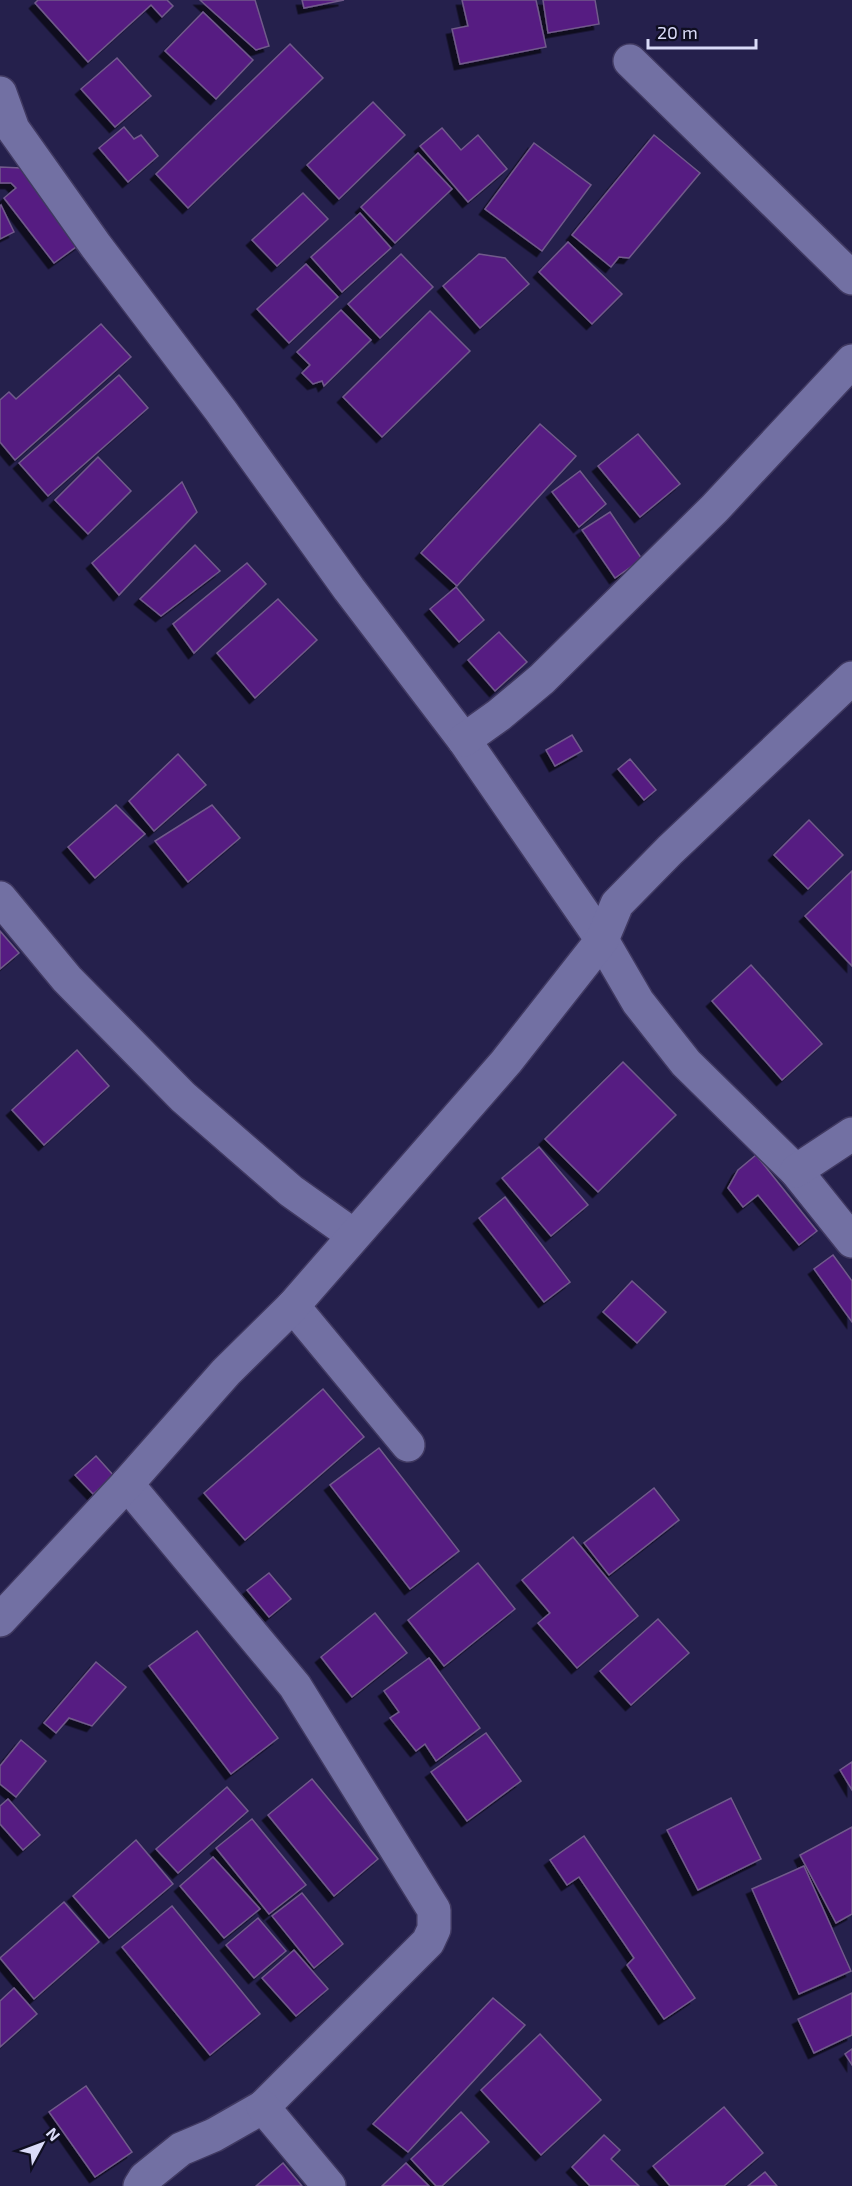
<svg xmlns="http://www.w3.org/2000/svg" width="852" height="2186" viewBox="0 0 852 2186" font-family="'Exo 2',sans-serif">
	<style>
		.building { fill: #561b82; stroke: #715a8b; stroke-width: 1.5; filter: url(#shadow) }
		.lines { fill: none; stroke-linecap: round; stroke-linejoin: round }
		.minor-casing { stroke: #403961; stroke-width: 36 }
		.minor { stroke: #7270a3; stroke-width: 33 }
	</style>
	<defs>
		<filter id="shadow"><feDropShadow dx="-5.5" dy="5.5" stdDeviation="0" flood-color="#0009"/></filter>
	</defs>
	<rect width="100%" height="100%" fill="#25204c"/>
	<!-- building -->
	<g class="building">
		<polygon points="38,0 167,0 173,6 162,17 151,5 88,62 35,3"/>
		<polygon points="200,0 255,0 269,46 256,50"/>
		<polygon points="302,0 344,0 304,8"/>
		<polygon points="462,0 536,0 546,47 460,64 452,29 468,26"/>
		<polygon points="543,0 595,0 599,24 548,33"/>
		<polygon points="203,12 253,60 216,99 165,51"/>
		<polygon points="290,44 323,78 188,208 156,174"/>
		<polygon points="117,58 151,96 115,127 81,89"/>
		<polygon points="373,102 405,135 339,199 307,165"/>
		<polygon points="124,127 134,139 141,135 158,156 128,182 99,148"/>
		<polygon points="442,128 461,150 478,135 507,169 468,202 420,146"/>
		<polygon points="654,135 700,173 629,258 619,257 611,267 572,235"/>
		<polygon points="534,143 591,185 542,251 485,209"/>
		<polygon points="418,153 452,189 395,243 361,207"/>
		<polygon points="0,167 21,168 80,244 54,263 4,198 16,188 11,183 0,183"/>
		<polygon points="303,193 328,219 277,266 252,240"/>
		<polygon points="1,205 14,232 0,239 0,206"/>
		<polygon points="360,213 391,248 342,292 311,257"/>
		<polygon points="568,242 622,294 592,324 539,272"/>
		<polygon points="401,254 433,287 380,338 348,304"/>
		<polygon points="479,254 505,258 529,284 480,328 443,286"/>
		<polygon points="306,264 338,297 289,343 257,309"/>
		<polygon points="341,310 371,340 324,386 322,381 313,384 302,373 310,365 297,352"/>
		<polygon points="430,311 470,351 382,437 343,397"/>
		<polygon points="101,324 131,357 15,460 0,442 0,400 9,392 16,399"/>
		<polygon points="119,375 148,408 48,496 19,463"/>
		<polygon points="540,424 576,456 457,586 421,553"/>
		<polygon points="638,434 680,484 640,517 598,466"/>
		<polygon points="98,457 131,491 88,534 55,500"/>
		<polygon points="580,471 606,504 579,527 552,492"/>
		<polygon points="182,482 197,512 119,595 92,563"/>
		<polygon points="610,512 642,559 615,578 582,530"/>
		<polygon points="195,545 220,571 161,616 140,599"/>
		<polygon points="247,563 266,584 194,653 173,624"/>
		<polygon points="456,587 484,620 459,642 430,609"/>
		<polygon points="278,599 317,640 255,698 217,653"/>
		<polygon points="499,632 527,662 495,691 468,660"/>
		<polygon points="572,735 582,751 555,766 546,750"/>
		<polygon points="178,754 206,785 154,831 129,801"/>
		<polygon points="630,759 656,790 644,800 618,769"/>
		<polygon points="116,805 145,834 95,878 68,847"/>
		<polygon points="212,805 240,838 188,882 155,841"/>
		<polygon points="809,820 843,855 808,889 774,855"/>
		<polygon points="852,871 852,966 805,916"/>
		<polygon points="0,931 19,953 0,969"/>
		<polygon points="751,965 822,1044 782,1080 712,1001"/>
		<polygon points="77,1050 109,1086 44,1145 12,1110"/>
		<polygon points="623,1062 676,1115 598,1192 545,1139"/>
		<polygon points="539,1147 588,1205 551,1236 502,1178"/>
		<polygon points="756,1155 817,1231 799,1245 758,1195 743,1207 728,1188 738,1170"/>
		<polygon points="505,1197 570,1282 544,1302 479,1218"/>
		<polygon points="833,1255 852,1281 852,1322 814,1269"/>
		<polygon points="632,1281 666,1312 637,1343 603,1312"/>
		<polygon points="323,1389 364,1437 245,1540 204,1493"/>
		<polygon points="379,1448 459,1551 410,1589 330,1485"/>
		<polygon points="96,1456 114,1476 93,1494 75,1475"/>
		<polygon points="654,1488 679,1520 609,1575 584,1543"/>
		<polygon points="573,1537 638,1616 577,1668 538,1623 550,1613 522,1580"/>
		<polygon points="478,1563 515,1609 444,1666 408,1620"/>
		<polygon points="269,1573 291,1599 269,1617 247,1590"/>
		<polygon points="375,1613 407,1653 352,1697 321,1657"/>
		<polygon points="658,1619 689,1653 631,1705 600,1671"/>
		<polygon points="197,1631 278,1738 231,1774 149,1666"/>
		<polygon points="429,1658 480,1728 436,1761 425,1744 416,1751 390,1718 399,1712 384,1691"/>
		<polygon points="96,1662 126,1687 92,1726 69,1718 56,1733 44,1723"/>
		<polygon points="486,1733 521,1781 467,1821 431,1772"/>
		<polygon points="21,1740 46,1761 16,1797 0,1784 0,1766"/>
		<polygon points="852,1762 852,1790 840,1770"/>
		<polygon points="312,1779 378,1859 334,1896 268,1815"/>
		<polygon points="227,1787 248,1811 178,1873 156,1849"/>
		<polygon points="731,1798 761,1859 698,1890 667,1830"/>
		<polygon points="8,1799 40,1835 23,1850 0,1824 0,1806"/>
		<polygon points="252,1819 306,1885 269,1914 216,1848"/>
		<polygon points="852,1827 852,1914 836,1923 800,1855"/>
		<polygon points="584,1836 695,1998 664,2019 627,1965 634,1958 579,1877 567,1885 550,1860"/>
		<polygon points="136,1840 173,1884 109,1938 73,1896"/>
		<polygon points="213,1857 260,1909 224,1938 180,1886"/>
		<polygon points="804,1866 851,1971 799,1994 752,1889"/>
		<polygon points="302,1893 343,1944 314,1968 272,1916"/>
		<polygon points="64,1902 99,1942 34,1999 0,1958"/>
		<polygon points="172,1906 260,2014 210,2055 122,1947"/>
		<polygon points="258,1918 286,1951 254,1978 226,1945"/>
		<polygon points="294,1950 328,1989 296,2016 262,1978"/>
		<polygon points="14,1988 37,2014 0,2047 0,2001"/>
		<polygon points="852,1993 852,2035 814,2053 798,2019"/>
		<polygon points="493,1998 525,2025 408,2152 373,2124"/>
		<polygon points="540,2034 601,2100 541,2155 481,2090"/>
		<polygon points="852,2049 852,2065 845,2054"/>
		<polygon points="86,2086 132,2152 95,2177 49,2112"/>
		<polygon points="724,2107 763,2153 724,2186 670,2186 653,2166"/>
		<polygon points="461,2112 489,2142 442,2186 436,2186 411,2159"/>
		<polygon points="604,2135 620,2150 611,2159 639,2186 590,2186 572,2167"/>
		<polygon points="283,2163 302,2186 256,2186"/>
		<polygon points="406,2163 429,2186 382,2186"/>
		<polygon points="765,2172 777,2186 748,2186"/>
	</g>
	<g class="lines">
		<!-- minor casing -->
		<g class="minor-casing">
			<g id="minor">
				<polyline points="630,61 852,278"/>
				<polyline points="0,93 13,129 96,246 221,411 349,589 464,740 602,940 638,1002 686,1063 796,1171 852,1241"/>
				<polyline points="464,740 499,715 542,679 715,508 852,361"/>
				<polyline points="0,898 67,979 183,1097 291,1191 353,1235"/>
				<polyline points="796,1171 852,1134"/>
				<polyline points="293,1306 408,1445"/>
				<polyline points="127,1484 295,1686 434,1910 434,1929 428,1942 263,2107 214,2135 181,2149 145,2178 140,2186"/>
				<polyline points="0,1620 127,1484 226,1372 293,1306 506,1062 602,940 617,904 670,850 852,678"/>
				<polyline points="263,2107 329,2186"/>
			</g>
		</g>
		<!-- minor -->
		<use href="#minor" class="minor"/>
	</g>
	<!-- north arrow -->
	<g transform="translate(42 2144) rotate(49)" stroke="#0f0e21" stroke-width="4.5" paint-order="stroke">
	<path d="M0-4.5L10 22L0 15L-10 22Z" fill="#dadbf8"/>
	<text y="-9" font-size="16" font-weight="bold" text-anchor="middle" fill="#dadbf8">N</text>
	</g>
	<!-- scale -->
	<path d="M648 39v9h108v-9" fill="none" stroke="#dadbf8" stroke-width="3"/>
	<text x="657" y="39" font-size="18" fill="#dadbf8" stroke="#0f0e21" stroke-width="4.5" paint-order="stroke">20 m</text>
</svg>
